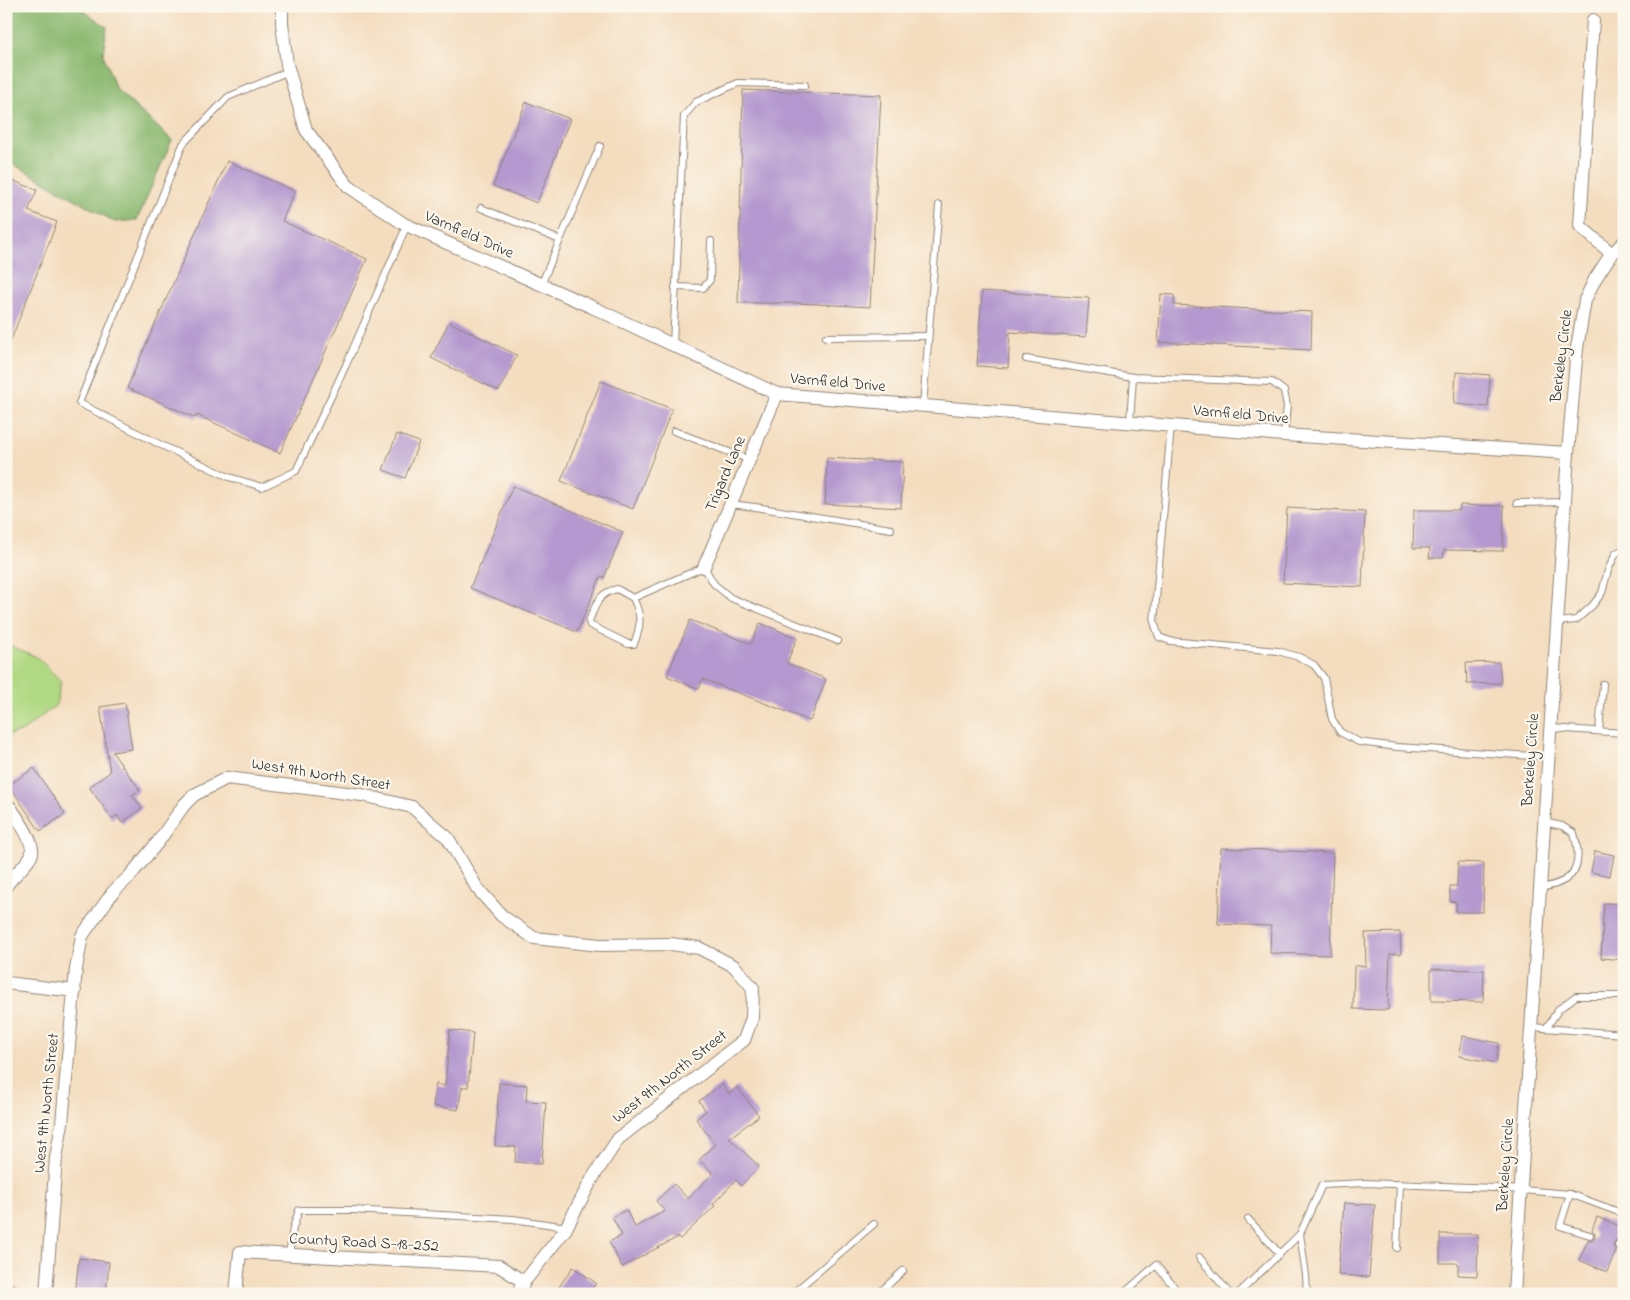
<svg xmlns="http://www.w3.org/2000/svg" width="1630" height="1300" viewBox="0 0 1630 1300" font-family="'Indie Flower',sans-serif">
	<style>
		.green { fill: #b1d983; stroke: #6e8257 }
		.forest { fill: #8cb971; stroke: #5c724e }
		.building { fill: #b498cf }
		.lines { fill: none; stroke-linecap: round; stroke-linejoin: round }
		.lane-casing { stroke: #908475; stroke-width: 8 }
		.street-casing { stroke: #908475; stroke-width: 14 }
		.lane { stroke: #fff; stroke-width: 6 }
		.street { stroke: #fff; stroke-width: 12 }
		.labels { text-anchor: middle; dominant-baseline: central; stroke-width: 4.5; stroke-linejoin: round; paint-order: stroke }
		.street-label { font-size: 16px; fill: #2b2b2b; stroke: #fbf7ec }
	</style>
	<rect width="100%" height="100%" fill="#fbf7ec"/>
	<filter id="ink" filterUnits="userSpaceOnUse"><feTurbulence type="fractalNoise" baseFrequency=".02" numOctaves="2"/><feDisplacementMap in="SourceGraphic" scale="10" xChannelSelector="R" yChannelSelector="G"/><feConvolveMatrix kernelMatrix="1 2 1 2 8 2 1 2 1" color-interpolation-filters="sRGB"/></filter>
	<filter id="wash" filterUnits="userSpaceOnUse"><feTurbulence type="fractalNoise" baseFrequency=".0096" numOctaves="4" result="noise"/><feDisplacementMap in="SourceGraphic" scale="20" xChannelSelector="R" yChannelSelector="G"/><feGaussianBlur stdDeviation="1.12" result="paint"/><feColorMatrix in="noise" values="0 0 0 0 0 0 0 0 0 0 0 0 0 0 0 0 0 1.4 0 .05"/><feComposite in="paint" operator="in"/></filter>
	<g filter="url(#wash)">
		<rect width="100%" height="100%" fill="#f4ddbf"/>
		<!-- green -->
		<polygon class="green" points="6,644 37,657 61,681 56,705 23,731 6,736"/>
		<!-- forest -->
		<polygon class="forest" points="6,6 77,6 107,27 103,54 116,89 172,140 137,220 115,222 6,160"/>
		<g id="blocks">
			<!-- building -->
			<g class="building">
				<polygon points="743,90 881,95 870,307 798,303 738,303"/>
				<polygon points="526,102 570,119 537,203 493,186"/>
				<polygon points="227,161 295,191 282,221 367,259 280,453 197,415 196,418 127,388"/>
				<polygon points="6,178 37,190 28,211 57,222 7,350"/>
				<polygon points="982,291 1089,298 1086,337 1010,332 1008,368 977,366"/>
				<polygon points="1161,294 1174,295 1174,305 1312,312 1311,350 1158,342"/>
				<polygon points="449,322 517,355 499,391 431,358"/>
				<polygon points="1456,372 1490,375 1488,407 1454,404"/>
				<polygon points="601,381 672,409 633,509 561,481"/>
				<polygon points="397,434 419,442 405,478 383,470"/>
				<polygon points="827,458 903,462 901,508 825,504"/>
				<polygon points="513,486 623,532 604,578 601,576 577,632 470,588"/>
				<polygon points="1460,505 1504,506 1503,551 1444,550 1443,558 1429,558 1430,548 1413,548 1414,510 1460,510"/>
				<polygon points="1287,508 1365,512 1362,587 1283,583"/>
				<polygon points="690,620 751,644 760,623 797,638 787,663 826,679 810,721 703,679 699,689 667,676"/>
				<polygon points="1499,662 1501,683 1467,684 1466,663"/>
				<polygon points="125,703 132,749 112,752 140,790 132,795 142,808 122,823 117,815 112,819 89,787 110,772 100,707"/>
				<polygon points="34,768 65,814 40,831 9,785"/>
				<polygon points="1221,848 1333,853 1330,955 1270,953 1271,926 1218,924"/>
				<polygon points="1595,851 1614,855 1610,876 1591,872"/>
				<polygon points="1458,862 1484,863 1483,912 1456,912 1456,902 1450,901 1450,886 1457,886"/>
				<polygon points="1604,903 1624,904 1624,960 1601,958"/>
				<polygon points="1400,932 1401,954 1390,954 1388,1010 1353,1009 1354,966 1366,966 1365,933"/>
				<polygon points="1431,969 1484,970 1483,1002 1431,1001"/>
				<polygon points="450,1030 473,1033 468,1087 462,1087 458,1110 433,1106 436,1084 445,1086"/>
				<polygon points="1463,1036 1499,1043 1496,1063 1459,1056"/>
				<polygon points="499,1083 527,1085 526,1101 546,1102 542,1164 515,1162 516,1147 495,1146"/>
				<polygon points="722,1084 729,1094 737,1087 759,1116 729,1138 759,1166 741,1186 736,1180 713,1204 715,1206 680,1239 678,1237 622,1267 609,1242 622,1235 612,1217 626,1210 635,1227 665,1211 656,1201 674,1184 688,1199 713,1173 699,1160 715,1144 696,1119 706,1111 699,1101"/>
				<polygon points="1344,1203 1375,1205 1369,1277 1338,1275"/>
				<polygon points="1597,1217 1624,1228 1620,1240 1616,1240 1614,1243 1613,1247 1616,1250 1607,1272 1579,1260 1588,1240 1592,1240 1595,1237 1595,1233 1592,1230"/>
				<polygon points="1440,1234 1478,1234 1477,1276 1458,1275 1458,1263 1440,1263"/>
				<polygon points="79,1258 109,1262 106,1294 75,1294"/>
				<polygon points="573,1267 596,1283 589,1294 554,1294"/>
			</g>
		</g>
	</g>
	<g filter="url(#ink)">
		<use href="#blocks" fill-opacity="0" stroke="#908475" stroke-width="1"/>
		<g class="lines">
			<!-- lane casing -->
			<g class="lane-casing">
				<g id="lane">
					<polyline points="289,71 228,97 183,144 79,403 161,445 229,477 262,487 296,471 346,365 407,225"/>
					<polyline points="481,208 560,240"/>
					<polyline points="541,285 600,146"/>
					<polyline points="675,287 703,288 710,280 711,241"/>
					<polyline points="826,337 928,336"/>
					<polyline points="673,345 684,116 696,102 738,83 805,85"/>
					<polyline points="1026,359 1133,377 1272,382 1284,391 1287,406 1284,435"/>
					<polyline points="923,406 939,205"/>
					<polyline points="1130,422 1133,377"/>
					<polyline points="1171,426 1155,611 1154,622 1159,637 1170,641 1278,651 1299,657 1314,665 1324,678 1332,719 1340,732 1359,742 1397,747 1548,757"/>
					<polyline points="674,431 750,460"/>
					<polyline points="1517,503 1565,502"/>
					<polyline points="730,504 755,507 891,529"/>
					<path d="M 633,598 C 642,616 641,626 634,644 L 628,644 L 590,625 L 589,621 C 596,605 598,593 617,589 L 633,598 L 704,567 L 714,584 L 731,598 L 838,641"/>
					<polyline points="1557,622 1576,620 1592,606 1602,593 1608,570 1616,553 1624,549"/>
					<polyline points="1550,728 1624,733"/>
					<polyline points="1599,731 1603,684"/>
					<path d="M 1539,888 C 1574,883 1584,868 1574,833 L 1562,826 L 1543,822"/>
					<polyline points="1531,1027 1624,1034"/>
					<polyline points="1546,1028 1559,1009 1576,996 1624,996"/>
					<polyline points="1570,1194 1560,1226 1590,1235"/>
					<polyline points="1248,1219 1280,1254"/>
					<polyline points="1618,1245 1624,1249"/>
					<polyline points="1397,1248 1400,1184"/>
					<polyline points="289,1255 293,1228 299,1210 352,1210 513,1219 567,1227"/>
					<polyline points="1199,1257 1230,1294"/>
					<polyline points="792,1294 874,1224"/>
					<polyline points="878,1294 903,1271"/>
					<polyline points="1123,1294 1156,1265 1180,1294"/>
					<polyline points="1238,1294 1300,1234"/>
					<polyline points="1307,1294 1306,1275 1300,1234 1322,1185 1365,1183 1495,1188 1570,1194 1624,1214"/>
				</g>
			</g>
			<!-- street casing -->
			<g class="street-casing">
				<g id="street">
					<polyline points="282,6 282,23 287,65 306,130 348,186 404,224 592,307 777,394 1284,435 1568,453"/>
					<polyline points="1593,20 1580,226 1612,254"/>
					<polyline points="704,567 777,394"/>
					<path d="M 6,886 C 13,875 26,866 31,856 C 37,844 17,818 10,807"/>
					<polyline points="6,983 75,991"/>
					<polyline points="6,1289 22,1294"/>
					<polyline points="46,1294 56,1158 62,1123 76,969 82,936 113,892 129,877 158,842 184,805 194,795 227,778 362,795 412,807 448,838 477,888 502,916 534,938 600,945 671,944 699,948 734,966 753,988 752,1018 744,1040 618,1139 592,1179 565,1230 524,1282 517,1294"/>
					<polyline points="236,1294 240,1252 499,1266 524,1282"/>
					<polyline points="1514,1294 1568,453 1577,348 1585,300 1595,279 1610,256 1624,242"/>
				</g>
			</g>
			<!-- lane -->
			<use href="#lane" class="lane"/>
			<!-- street -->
			<use href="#street" class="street"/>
		</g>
	</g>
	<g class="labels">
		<!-- street labels -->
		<g class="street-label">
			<text transform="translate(469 235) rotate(24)">Varnfield Drive</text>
			<text transform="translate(1562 356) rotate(-83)">Berkeley Circle</text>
			<text transform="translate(838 383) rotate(5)">Varnfield Drive</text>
			<text transform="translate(1241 415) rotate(5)">Varnfield Drive</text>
			<text transform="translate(726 474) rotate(-67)">Trigard Lane</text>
			<text transform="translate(1531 760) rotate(-86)">Berkeley Circle</text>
			<text transform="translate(321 775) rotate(9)">West 9th North Street</text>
			<text transform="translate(670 1077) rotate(-38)">West 9th North Street</text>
			<text transform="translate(47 1103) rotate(-84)">West 9th North Street</text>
			<text transform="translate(1506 1165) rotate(-86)">Berkeley Circle</text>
			<text transform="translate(364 1243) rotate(3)">County Road S-18-252</text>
		</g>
	</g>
	<!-- margin -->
	<rect width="1630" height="1300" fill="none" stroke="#fbf7ec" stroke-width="25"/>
</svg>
